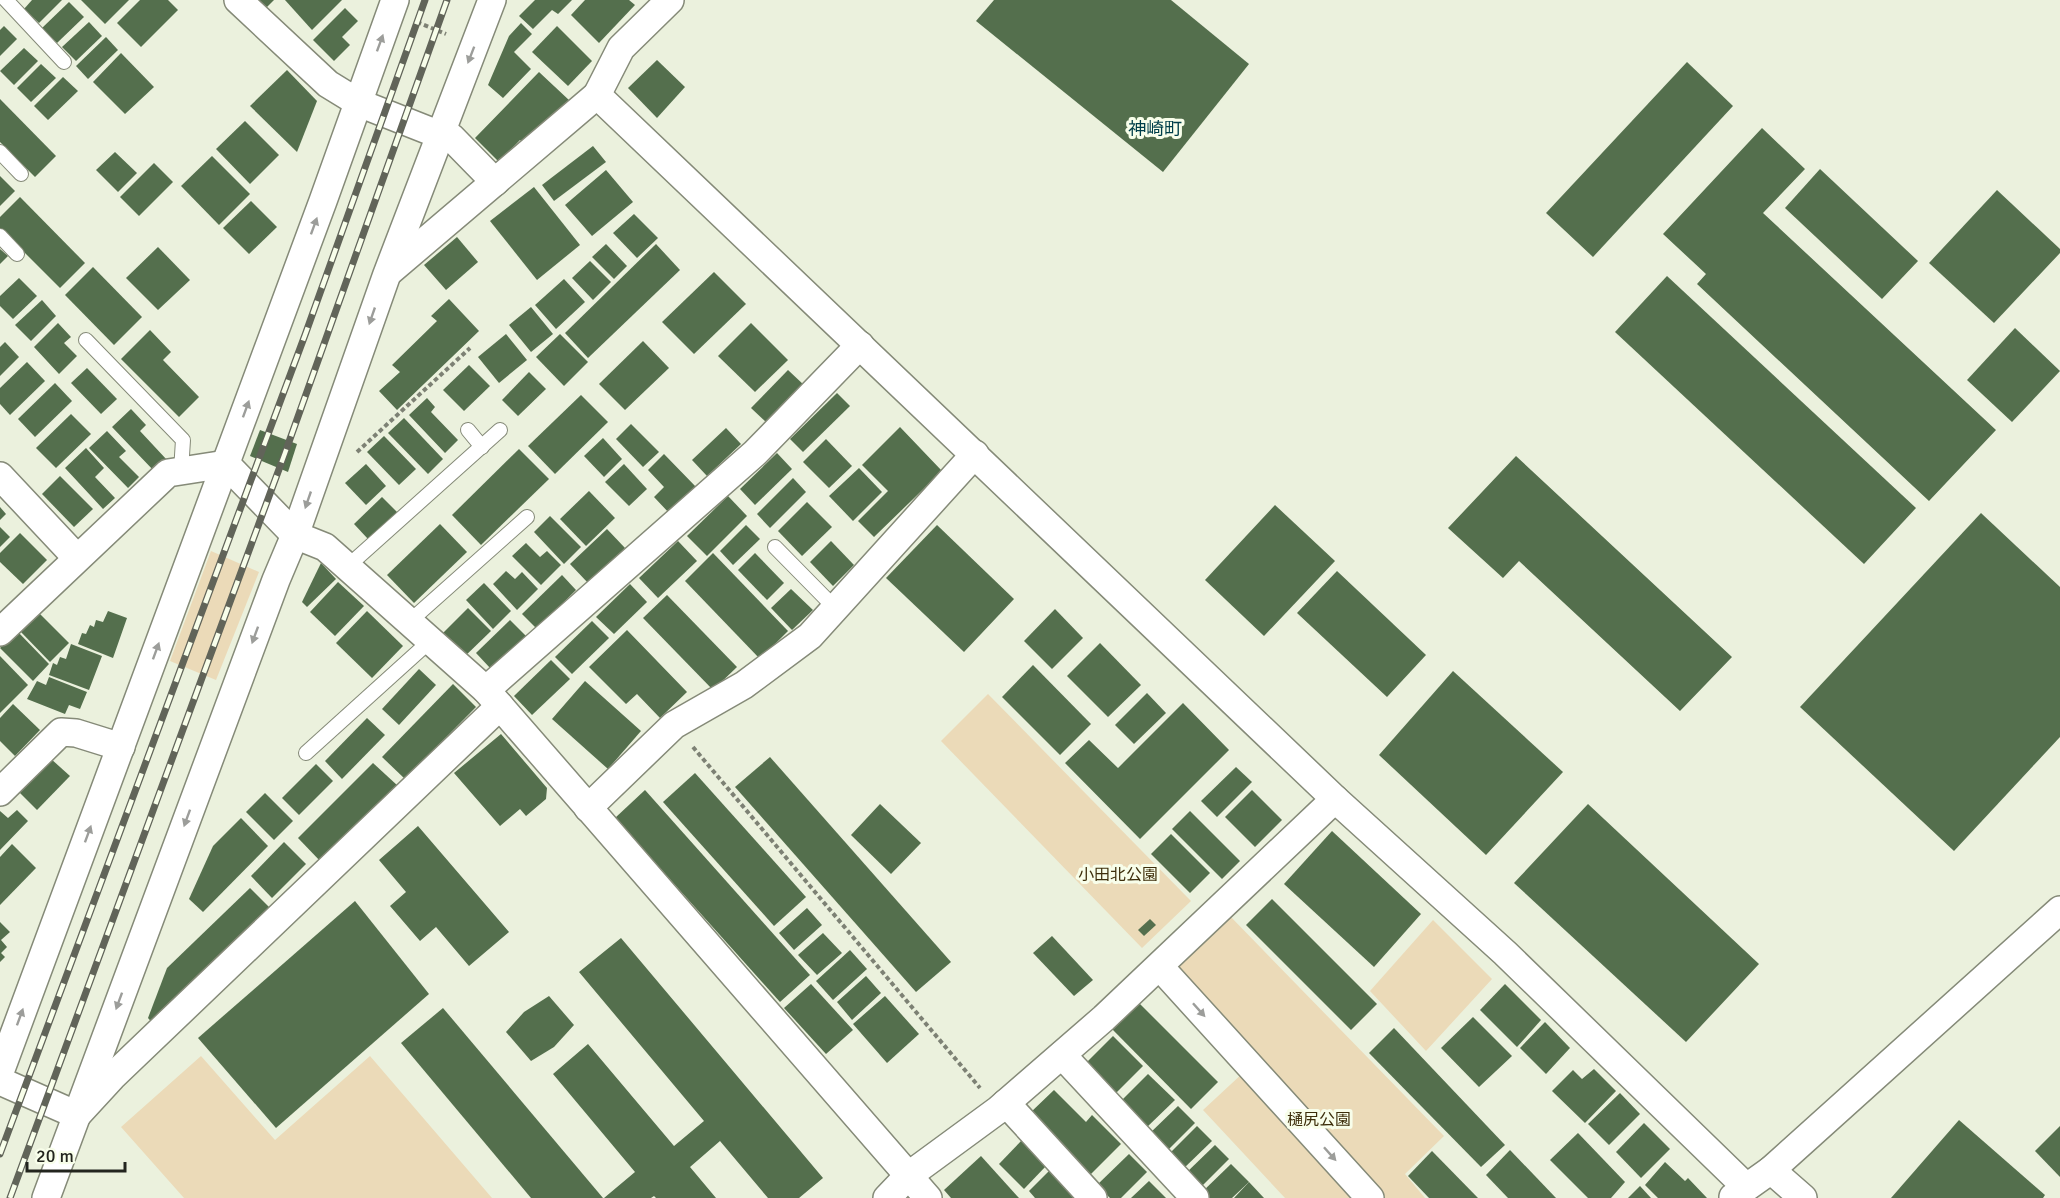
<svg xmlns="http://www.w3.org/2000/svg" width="2060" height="1198" viewBox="0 0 2060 1198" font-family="Signika,'Noto Sans JP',sans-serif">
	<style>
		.green { fill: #ebdab8 }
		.building { fill: #546f4d }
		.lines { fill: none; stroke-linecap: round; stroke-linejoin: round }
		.service-casing { stroke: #858a78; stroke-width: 16 }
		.minor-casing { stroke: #858a78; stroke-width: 30 }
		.path { stroke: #7d8174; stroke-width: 4; stroke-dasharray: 4.5 3; stroke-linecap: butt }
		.service { stroke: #fff; stroke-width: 14 }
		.minor { stroke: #fff; stroke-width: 27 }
		.rail-casing { stroke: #616459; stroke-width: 7 }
		.rail { stroke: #f8feea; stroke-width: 4.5; stroke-dasharray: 14; stroke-linecap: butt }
		.oneway { fill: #9c9d9a }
		.labels { text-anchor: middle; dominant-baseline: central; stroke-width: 6; stroke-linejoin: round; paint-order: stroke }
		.park-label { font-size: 16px; fill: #3d2e0b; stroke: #f8feea }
		.neighbourhood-label { font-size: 18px; fill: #003f4a; stroke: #f8feea }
	</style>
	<rect width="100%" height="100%" fill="#ebf1dd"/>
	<!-- green -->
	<g class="green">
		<polygon points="211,551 259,572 216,680 170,661"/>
		<polygon points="988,694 1191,901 1142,948 941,741"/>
		<polygon points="1229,915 1444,1136 1405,1174 1425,1198 1285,1198 1203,1110 1258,1059 1173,969"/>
		<polygon points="1433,920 1492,979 1426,1051 1370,991"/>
		<polygon points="201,1056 275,1140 370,1056 492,1198 184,1198 121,1127"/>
	</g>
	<!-- building -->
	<g class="building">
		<polygon points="32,0 62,0 39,23 24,9"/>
		<polygon points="81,0 129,0 105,24"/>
		<polygon points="140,0 168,0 178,10 141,47 117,23"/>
		<polygon points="258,0 274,0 266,8"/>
		<polygon points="285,0 342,0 312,30"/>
		<polygon points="535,0 572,0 558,14 552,10 533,29 519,16"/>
		<polygon points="585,0 629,0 635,5 599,43 571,15"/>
		<polygon points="994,0 1171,0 1249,64 1163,172 976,21"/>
		<polygon points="69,2 84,17 57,43 42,28"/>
		<polygon points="345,8 358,21 342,37 350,45 334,61 313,40"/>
		<polygon points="89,22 102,36 76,61 62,47"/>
		<polygon points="521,23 532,34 514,52 531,69 503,98 488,85 509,36"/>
		<polygon points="4,26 17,39 0,56 0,30"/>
		<polygon points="557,26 592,61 568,86 532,52"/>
		<polygon points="106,37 118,50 88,79 76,66"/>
		<polygon points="24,48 38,61 14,85 0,71"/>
		<polygon points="121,53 154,87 125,114 93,82"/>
		<polygon points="657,60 685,87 657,118 628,88"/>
		<polygon points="1687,62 1733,106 1593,257 1546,213"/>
		<polygon points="41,64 56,78 31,102 17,88"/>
		<polygon points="287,70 317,101 297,152 250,106"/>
		<polygon points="539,72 570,101 527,146 520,140 499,162 475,138"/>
		<polygon points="63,77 78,91 48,120 34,106"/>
		<polygon points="0,99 56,156 35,177 0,142"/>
		<polygon points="245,121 279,155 250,184 216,149"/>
		<polygon points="1762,128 1805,169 1763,213 1996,430 1929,501 1697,284 1706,274 1663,234"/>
		<polygon points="593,146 606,162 554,201 542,185"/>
		<polygon points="115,152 137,173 118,192 96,170"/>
		<polygon points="212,156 250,194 219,225 181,186"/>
		<polygon points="154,163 173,182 139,216 120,197"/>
		<polygon points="1820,169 1918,261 1882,299 1785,208"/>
		<polygon points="606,170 633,202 592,236 565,205"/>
		<polygon points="0,176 15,191 0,206"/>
		<polygon points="534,187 580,245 537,280 490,221"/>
		<polygon points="1997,190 2060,249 2060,253 1994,323 1929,263"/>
		<polygon points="20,197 85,263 60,288 0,228 0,217"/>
		<polygon points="251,201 277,227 249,254 223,228"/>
		<polygon points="634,214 658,238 637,258 613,233"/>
		<polygon points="457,237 478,262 446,290 424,265"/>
		<polygon points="606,244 627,266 614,279 592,257"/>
		<polygon points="656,244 680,270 588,358 565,333"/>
		<polygon points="158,247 190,280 158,310 126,278"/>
		<polygon points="0,249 8,256 0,264"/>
		<polygon points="590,261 611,282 593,300 572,278"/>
		<polygon points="93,267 142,317 114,345 65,295"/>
		<polygon points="714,272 746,304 694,354 662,322"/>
		<polygon points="1667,276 1916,508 1864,564 1615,332"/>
		<polygon points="19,278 37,296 13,319 0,306 0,296"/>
		<polygon points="564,279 585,302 556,329 535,305"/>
		<polygon points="449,299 479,331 397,410 379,391 400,372 392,365 437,321 431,316"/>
		<polygon points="42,300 56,316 31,341 15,325"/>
		<polygon points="531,307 553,334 531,352 509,325"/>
		<polygon points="58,323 71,337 64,343 77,356 59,374 34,347"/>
		<polygon points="751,323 788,360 755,392 718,356"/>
		<polygon points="2015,328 2060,371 2012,422 1967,380"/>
		<polygon points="150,330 171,352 163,360 199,397 179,417 121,359"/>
		<polygon points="506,334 527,360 499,383 478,357"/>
		<polygon points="560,334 588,362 564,386 536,357"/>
		<polygon points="643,341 669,368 625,410 599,384"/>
		<polygon points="5,342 19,357 0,376 0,347"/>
		<polygon points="27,362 45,381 10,415 0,404 0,388"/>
		<polygon points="469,365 490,386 464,411 443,390"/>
		<polygon points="87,368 117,399 101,414 71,383"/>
		<polygon points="788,370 805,386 768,424 751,408"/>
		<polygon points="529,372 546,389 518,416 502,400"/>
		<polygon points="55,383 72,401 35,437 18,419"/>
		<polygon points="837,393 850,406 803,452 790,439"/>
		<polygon points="581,395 608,422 555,474 528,446"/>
		<polygon points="427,398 435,407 431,412 458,440 445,453 409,415"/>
		<polygon points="131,409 146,425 140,431 167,460 155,472 112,427"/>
		<polygon points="71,414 91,434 56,468 36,448"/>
		<polygon points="404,418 443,459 428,474 388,433"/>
		<polygon points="631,424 659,452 643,467 616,439"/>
		<polygon points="900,427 942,471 874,537 858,521 888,491 862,465"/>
		<polygon points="726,428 741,444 707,476 692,460"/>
		<polygon points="260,430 297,444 288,472 250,456"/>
		<polygon points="107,431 126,451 119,457 139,477 128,488 89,448"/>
		<polygon points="384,436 416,469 399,485 367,452"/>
		<polygon points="603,438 622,459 604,477 584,456"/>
		<polygon points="826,439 852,466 829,488 803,462"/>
		<polygon points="86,448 104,468 95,477 115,498 103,509 65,468"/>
		<polygon points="519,449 549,479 481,545 452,515"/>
		<polygon points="777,453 792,469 755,505 740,489"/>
		<polygon points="664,454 697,488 670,514 654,497 664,487 648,470"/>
		<polygon points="1516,456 1732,657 1680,711 1519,561 1503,578 1448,528"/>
		<polygon points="366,464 386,486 366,505 345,483"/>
		<polygon points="624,464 647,489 629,506 605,482"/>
		<polygon points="859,468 882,492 853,521 829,496"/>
		<polygon points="60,476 93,509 74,527 42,494"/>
		<polygon points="793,478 806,492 770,528 757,514"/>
		<polygon points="589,491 615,518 586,546 560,519"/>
		<polygon points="728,496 747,516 707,556 687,536"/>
		<polygon points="382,497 397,512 368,539 354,524"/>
		<polygon points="807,502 832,527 802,556 778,531"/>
		<polygon points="1275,505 1335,561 1264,636 1205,580"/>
		<polygon points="0,507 6,514 0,520"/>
		<polygon points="1981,513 2060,587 2060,737 1954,851 1800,707"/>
		<polygon points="550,516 581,547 564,564 534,532"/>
		<polygon points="440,524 467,552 414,603 387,575"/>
		<polygon points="746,525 760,539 733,565 720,551"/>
		<polygon points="937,525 1014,599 964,652 886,578"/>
		<polygon points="0,527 10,537 0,547"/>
		<polygon points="607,529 625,548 588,583 570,564"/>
		<polygon points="20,533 47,560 23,584 0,562 0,553"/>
		<polygon points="678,541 697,561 658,598 639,578"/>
		<polygon points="831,541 854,565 833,586 810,562"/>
		<polygon points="526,543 540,557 547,551 561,565 541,585 512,556"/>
		<polygon points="713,553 788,631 760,659 685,581"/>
		<polygon points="755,553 784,583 767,600 738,570"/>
		<polygon points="321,563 336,579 307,607 302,602"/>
		<polygon points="506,571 515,579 522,572 538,589 517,610 493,584"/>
		<polygon points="1337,571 1426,655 1387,697 1297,613"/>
		<polygon points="562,575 576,590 537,629 522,614"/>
		<polygon points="338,582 364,606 335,636 310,612"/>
		<polygon points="484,583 511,611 493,629 466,600"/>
		<polygon points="630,584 647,602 614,634 596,617"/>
		<polygon points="791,589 813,610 792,630 771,608"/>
		<polygon points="667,595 737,667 713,690 643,618"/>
		<polygon points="468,608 491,631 461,660 439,637"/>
		<polygon points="1055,609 1083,638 1052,669 1024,641"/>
		<polygon points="108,611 127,618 113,658 78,644 82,633 86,634 90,625 94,627 96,620 103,622"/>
		<polygon points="367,611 403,646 372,678 336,643"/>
		<polygon points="38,612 69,643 50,662 19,630"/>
		<polygon points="510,620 526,636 491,669 476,653"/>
		<polygon points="592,621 609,638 572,674 555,657"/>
		<polygon points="627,630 687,692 660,718 637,694 626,704 589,667"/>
		<polygon points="17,631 49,664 33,681 0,648"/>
		<polygon points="1100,643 1141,685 1108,717 1067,676"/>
		<polygon points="71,644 102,656 89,690 49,675 53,663 57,665 60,657 66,659"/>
		<polygon points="0,656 28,685 0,713"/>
		<polygon points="551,660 570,679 532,715 514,696"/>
		<polygon points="1033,665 1091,724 1060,755 1002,697"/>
		<polygon points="419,669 436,685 399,725 382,709"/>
		<polygon points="1453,671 1563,772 1486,855 1379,755"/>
		<polygon points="49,677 87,692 80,709 69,705 65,714 27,699 37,681 46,685"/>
		<polygon points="585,681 641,731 608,769 552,719"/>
		<polygon points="453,684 476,707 405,779 382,757"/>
		<polygon points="1147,693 1166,713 1134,744 1115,725"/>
		<polygon points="1183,703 1229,750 1140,839 1065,763 1089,740 1118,768"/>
		<polygon points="13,704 40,730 15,756 0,741 0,718"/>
		<polygon points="367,718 385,735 342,779 325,761"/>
		<polygon points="501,734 547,788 546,799 526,816 520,809 500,826 454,773"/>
		<polygon points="770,757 951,962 916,992 735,787"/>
		<polygon points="50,758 70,776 37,810 18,791"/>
		<polygon points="373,763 398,786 322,863 298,838"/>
		<polygon points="316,764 333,781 299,815 282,798"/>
		<polygon points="1236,767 1252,782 1217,817 1201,801"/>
		<polygon points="695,773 806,897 774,926 663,802"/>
		<polygon points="645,790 810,975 780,1002 615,818"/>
		<polygon points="1252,790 1282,820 1255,847 1225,817"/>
		<polygon points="265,793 293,821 274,840 246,812"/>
		<polygon points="880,804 921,843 891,874 851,835"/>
		<polygon points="1588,804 1759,964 1686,1042 1514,883"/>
		<polygon points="17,810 28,821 0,850 0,811 8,818"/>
		<polygon points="1190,811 1240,861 1222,879 1172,829"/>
		<polygon points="241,818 268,846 203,912 189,899 213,846"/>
		<polygon points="418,826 509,932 469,966 436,927 420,941 390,906 406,892 379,860"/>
		<polygon points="1332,831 1421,914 1374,967 1284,884"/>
		<polygon points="1171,834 1210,873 1190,893 1151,854"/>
		<polygon points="284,842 306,864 272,898 251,876"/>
		<polygon points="12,844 36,868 0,905 0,857"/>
		<polygon points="250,888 274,912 156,1027 148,1018 167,968"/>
		<polygon points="1272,899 1377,1004 1351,1030 1246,925"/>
		<polygon points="355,901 429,994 276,1128 198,1038"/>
		<polygon points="807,908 822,925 794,950 779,933"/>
		<polygon points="1150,919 1156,925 1144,936 1138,930"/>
		<polygon points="0,922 10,932 1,940 7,947 1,953 5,957 0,962"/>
		<polygon points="823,933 842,953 817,975 798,955"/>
		<polygon points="1052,936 1093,980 1074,996 1033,953"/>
		<polygon points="621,938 823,1178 799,1198 768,1198 720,1141 690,1167 716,1198 656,1198 654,1196 651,1198 604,1198 635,1172 553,1074 588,1044 674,1146 704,1121 579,972"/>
		<polygon points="850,950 867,969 833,1000 816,981"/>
		<polygon points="866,976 881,993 852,1020 837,1002"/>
		<polygon points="811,984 853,1030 826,1054 784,1008"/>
		<polygon points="1505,984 1541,1020 1517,1047 1480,1010"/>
		<polygon points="549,996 574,1025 554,1047 531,1061 506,1032 524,1012"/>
		<polygon points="885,996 919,1034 887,1063 853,1024"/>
		<polygon points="1139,1003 1218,1082 1191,1109 1112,1029"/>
		<polygon points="443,1008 603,1198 531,1198 401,1043"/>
		<polygon points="1473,1017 1512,1056 1479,1087 1441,1048"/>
		<polygon points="1545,1022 1570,1048 1546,1074 1520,1048"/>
		<polygon points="1394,1028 1505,1145 1481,1167 1369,1053"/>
		<polygon points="1113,1036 1143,1066 1115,1094 1086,1063"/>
		<polygon points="1594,1069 1616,1091 1585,1123 1552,1091 1573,1070 1582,1079"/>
		<polygon points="1148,1074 1175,1100 1145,1129 1119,1103"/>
		<polygon points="1054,1090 1086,1122 1092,1115 1121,1144 1090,1175 1030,1113"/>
		<polygon points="1620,1093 1640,1114 1609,1145 1588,1124"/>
		<polygon points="1178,1106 1195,1123 1166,1152 1148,1135"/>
		<polygon points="1959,1120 2045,1195 2043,1198 1891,1198"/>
		<polygon points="1644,1123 1670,1149 1641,1178 1616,1152"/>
		<polygon points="1197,1126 1212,1141 1182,1170 1168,1155"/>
		<polygon points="2060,1126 2060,1177 2035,1151"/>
		<polygon points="1578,1133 1625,1182 1611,1198 1588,1198 1550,1160"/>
		<polygon points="1022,1140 1047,1165 1024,1189 999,1164"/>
		<polygon points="1215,1145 1229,1159 1200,1188 1185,1174"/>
		<polygon points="1510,1150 1556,1198 1508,1198 1486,1175"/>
		<polygon points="1432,1151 1478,1198 1429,1198 1408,1176"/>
		<polygon points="1129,1154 1147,1172 1121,1198 1110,1198 1097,1185"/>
		<polygon points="981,1156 1019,1198 951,1198 944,1190"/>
		<polygon points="1665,1162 1685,1181 1688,1178 1707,1198 1658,1198 1645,1185"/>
		<polygon points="1231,1164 1249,1182 1232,1198 1206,1198 1201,1193"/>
		<polygon points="1049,1171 1076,1198 1035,1198 1029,1191"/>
		<polygon points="1149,1181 1166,1198 1131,1198"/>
		<polygon points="1249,1182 1264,1198 1234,1198"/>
		<polygon points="1640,1186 1651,1198 1628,1198"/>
	</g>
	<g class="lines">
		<!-- service casing -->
		<g class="service-casing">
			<g id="service">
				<polyline points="6,0 64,62"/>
				<polyline points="0,152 21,174"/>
				<polyline points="0,236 17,254"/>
				<polyline points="86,340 183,440 181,471"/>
				<polyline points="468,430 482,447"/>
				<polyline points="775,547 835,608"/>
				<polyline points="347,567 500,430"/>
				<polyline points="409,622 527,517"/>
				<polyline points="306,753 430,641"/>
			</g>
		</g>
		<!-- minor casing -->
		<g class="minor-casing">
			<g id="minor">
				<polyline points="238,0 328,84 359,103 440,135 451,137 495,182"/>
				<polyline points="670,0 621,48 597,95 1335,799 1505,953 1745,1186"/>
				<polyline points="390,271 597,95"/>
				<polyline points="0,476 76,557"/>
				<polyline points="0,632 168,473 226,464 295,535 325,547 486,690 928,1198"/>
				<polyline points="486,690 755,453 860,345"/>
				<polyline points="0,792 61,732 76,733 121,747"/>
				<polyline points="588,808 674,725 744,685 810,636 975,454"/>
				<polyline points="1160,967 1370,1198"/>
				<polyline points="1062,1055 1195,1198"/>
				<polyline points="0,1072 323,201 395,0"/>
				<polyline points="0,1081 77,1115 112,1077 500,706"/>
				<polyline points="1006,1103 1093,1198"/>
				<polyline points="1771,1170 1803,1198"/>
				<polyline points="1733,1197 1771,1170 2060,910"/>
				<polyline points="46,1198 276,580 295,535 387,274 492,0"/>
				<polyline points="887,1198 908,1176 998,1110 1104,1018 1335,799"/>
			</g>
		</g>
		<!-- path -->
		<g class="path">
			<polyline points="417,22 446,34"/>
			<polyline points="357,452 470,348"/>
			<polyline points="693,747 980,1088"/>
		</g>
		<!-- service -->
		<use href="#service" class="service"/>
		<!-- minor -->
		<use href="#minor" class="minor"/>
		<!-- rail casing -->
		<g class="rail-casing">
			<g id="rail">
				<polyline points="0,1154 305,335 425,0"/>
				<polyline points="10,1198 285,453 447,0"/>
			</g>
		</g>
		<!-- rail -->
		<use href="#rail" class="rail"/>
	</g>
	<!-- one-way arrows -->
	<defs><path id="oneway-solid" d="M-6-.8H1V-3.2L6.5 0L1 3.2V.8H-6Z" transform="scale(1.5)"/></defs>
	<g class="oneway">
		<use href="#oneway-solid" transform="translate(380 43) rotate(-70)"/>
		<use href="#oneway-solid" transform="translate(471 55) rotate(111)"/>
		<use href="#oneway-solid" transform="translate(314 226) rotate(-70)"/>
		<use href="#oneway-solid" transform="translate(372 316) rotate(109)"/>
		<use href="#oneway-solid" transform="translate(246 409) rotate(-70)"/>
		<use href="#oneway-solid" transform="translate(308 500) rotate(109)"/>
		<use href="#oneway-solid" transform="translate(255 635) rotate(110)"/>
		<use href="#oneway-solid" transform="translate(156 651) rotate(-70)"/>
		<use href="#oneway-solid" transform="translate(187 818) rotate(110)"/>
		<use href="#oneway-solid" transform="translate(88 834) rotate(-70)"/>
		<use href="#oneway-solid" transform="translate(119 1001) rotate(110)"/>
		<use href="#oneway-solid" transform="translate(1199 1010) rotate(48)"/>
		<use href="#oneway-solid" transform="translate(20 1017) rotate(-70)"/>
		<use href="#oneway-solid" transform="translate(1330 1154) rotate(48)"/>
	</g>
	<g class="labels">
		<!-- park labels -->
		<g class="park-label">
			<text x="1118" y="875">小田北公園</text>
			<text x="1319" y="1120">樋尻公園</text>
		</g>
		<!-- neighbourhood labels -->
		<g class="neighbourhood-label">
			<text x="1155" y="129">神崎町</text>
		</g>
	</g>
	<!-- scale -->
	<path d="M27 1162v9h98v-9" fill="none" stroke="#23251e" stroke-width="3"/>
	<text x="36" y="1162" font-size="18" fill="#23251e" stroke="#f8feea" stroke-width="4.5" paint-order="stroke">20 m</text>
</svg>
